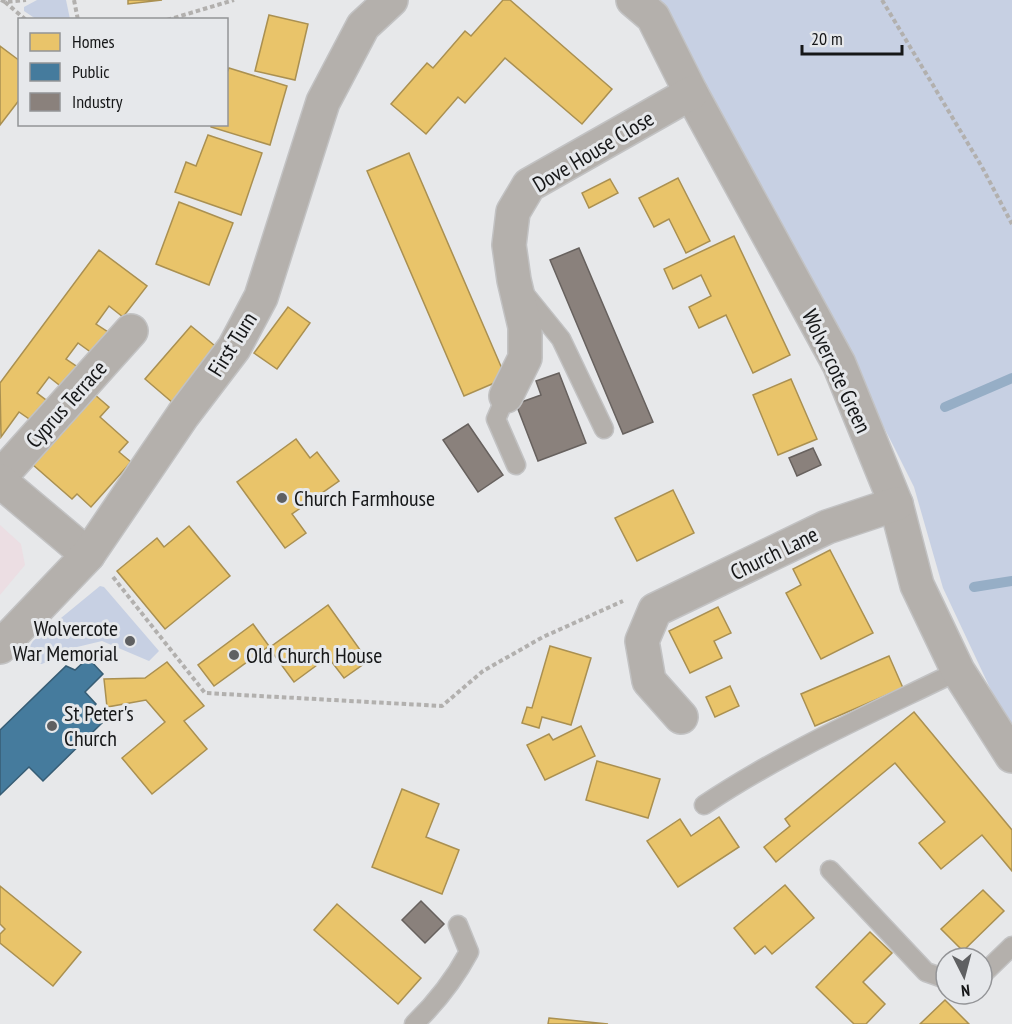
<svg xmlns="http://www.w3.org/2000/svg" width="1012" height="1024" viewBox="0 0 1012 1024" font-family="'PT Sans Narrow',sans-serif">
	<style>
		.education { fill: #ecdee3 }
		.green { fill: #c7d0e3 }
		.homes { fill: #e9c46a; stroke: #aa9051; stroke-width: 1.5 }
		.public { fill: #457b9d; stroke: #375d75; stroke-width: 1.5 }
		.industry { fill: #8a817c; stroke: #67615e; stroke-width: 1.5 }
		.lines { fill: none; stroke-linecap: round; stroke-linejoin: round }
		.stream { stroke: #96aec6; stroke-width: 10 }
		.service-casing { stroke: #c2c2c3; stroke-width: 21 }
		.minor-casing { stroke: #c2c2c3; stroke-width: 36 }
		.path { stroke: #b2b0ae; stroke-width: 4; stroke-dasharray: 4.5 3; stroke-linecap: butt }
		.service { stroke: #b4b0ac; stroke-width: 18 }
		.minor { stroke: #b4b0ac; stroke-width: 33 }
		.poi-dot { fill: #5f6062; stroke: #e6e8eb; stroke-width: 2 }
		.labels { text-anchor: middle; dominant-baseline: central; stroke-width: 6; stroke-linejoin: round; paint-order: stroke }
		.street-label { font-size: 22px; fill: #161718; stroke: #e6e8eb }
		.poi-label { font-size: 22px; fill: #161718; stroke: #e6e8eb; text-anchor: start }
	</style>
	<rect width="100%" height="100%" fill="#e7e8ea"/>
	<!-- education -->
	<polygon class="education" points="0,525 21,544 25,565 0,595"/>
	<!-- green -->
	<g class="green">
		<polygon points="37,0 66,0 70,19 36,19 24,11 24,7"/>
		<polygon points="644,0 1012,0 1012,731 1006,722 943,588 914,487 894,447 854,369"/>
		<polygon points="100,586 104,587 159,651 149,661 102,641 77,647 42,664 32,663 25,654 33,641"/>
	</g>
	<!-- homes -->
	<g class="homes">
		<polygon points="128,0 162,0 128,4"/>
		<polygon points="503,0 510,0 612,89 582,124 505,58 465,103 458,97 426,134 391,104 427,63 433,68 465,31 471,36"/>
		<polygon points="269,15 308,24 295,80 255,71"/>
		<polygon points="0,46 20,61 20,99 0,125"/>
		<polygon points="229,68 287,86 270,145 211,127 211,124 226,124 226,75"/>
		<polygon points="208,135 262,153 241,215 175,192 186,162 196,166"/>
		<polygon points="409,153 506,378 464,396 367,171"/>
		<polygon points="678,178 710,241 686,253 669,219 654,227 639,198"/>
		<polygon points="610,179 618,193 589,208 582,193"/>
		<polygon points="179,202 233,223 209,285 156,264"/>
		<polygon points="734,236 790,355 753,373 726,315 699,328 689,307 711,296 701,275 673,289 664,269"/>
		<polygon points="99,250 147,286 123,317 109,306 96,324 108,332 92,353 78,343 66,359 79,368 63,388 49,377 37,393 50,403 35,423 19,412 1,437 0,383"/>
		<polygon points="288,307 310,323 277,369 254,353"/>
		<polygon points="191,326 220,350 173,403 145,379"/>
		<polygon points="791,379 817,439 778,455 753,395"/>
		<polygon points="94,394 109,407 100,417 128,442 119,452 131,462 91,507 77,494 72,499 24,457"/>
		<polygon points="296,439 310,458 317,452 339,481 292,514 306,533 285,548 237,482"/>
		<polygon points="673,490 694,533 637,561 615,518"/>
		<polygon points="189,526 230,576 165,629 117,571 157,538 164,547"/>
		<polygon points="830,550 873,633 821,659 786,593 801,585 793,569"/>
		<polygon points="328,605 368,661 344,678 328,657 294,682 269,648"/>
		<polygon points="718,607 731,633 714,641 722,658 690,673 669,631"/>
		<polygon points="253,624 269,646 214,686 198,665"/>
		<polygon points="550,646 591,658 571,725 542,717 539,728 522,723 527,707 532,708"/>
		<polygon points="889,656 903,688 815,726 801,694"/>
		<polygon points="167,662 204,706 184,721 207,749 152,794 122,758 165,722 146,700 107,707 104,679 145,678"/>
		<polygon points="730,686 739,706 715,717 706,697"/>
		<polygon points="914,712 1012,830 1012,871 982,835 941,869 919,843 945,822 895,763 776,862 764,847 790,826 785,819"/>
		<polygon points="581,726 595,756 545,780 527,745 549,734 553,740"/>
		<polygon points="597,761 660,779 648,818 586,800"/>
		<polygon points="402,789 439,804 426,837 459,850 442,894 372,867"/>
		<polygon points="719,817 739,847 678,887 647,841 680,819 691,836"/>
		<polygon points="785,885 814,918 772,954 765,946 755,954 734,928"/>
		<polygon points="0,886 81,952 53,986 0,943 0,934 5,929 0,924"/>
		<polygon points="983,890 1004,911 963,951 941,929"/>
		<polygon points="337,904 421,978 398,1004 314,930"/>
		<polygon points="870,932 892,953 863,982 885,1004 866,1024 854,1024 816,987"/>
		<polygon points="945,1000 969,1024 920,1024"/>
		<polygon points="549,1018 608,1024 548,1024"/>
	</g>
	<!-- public -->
	<polygon class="public" points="88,658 103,674 85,692 96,704 91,709 103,722 43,781 29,767 0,795 0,730 66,666 75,670"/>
	<!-- industry -->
	<g class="industry">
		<polygon points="579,248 653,422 623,434 550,260"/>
		<polygon points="559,373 586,443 538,461 516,404 541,395 536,381"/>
		<polygon points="468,424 503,475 478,492 443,440"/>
		<polygon points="813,448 821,465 797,476 789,458"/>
		<polygon points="421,901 444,924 425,943 402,920"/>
	</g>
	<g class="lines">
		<!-- stream -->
		<g class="stream">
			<polyline points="945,407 1012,378"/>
			<polyline points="974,587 1012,581"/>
		</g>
		<!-- service casing -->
		<g class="service-casing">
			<g id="service">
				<polyline points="523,292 561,339 604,429"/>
				<polyline points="506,396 496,419 516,465"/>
				<path d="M 704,805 C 783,752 872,713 958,671"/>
				<polyline points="830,870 926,972 946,979"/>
				<polyline points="982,975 1012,946"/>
				<path d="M 414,1024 C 437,1002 454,980 469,952 L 458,925"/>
			</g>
		</g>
		<!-- minor casing -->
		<g class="minor-casing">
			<g id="minor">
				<polyline points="633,0 653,17 691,93 839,364 896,504 917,585 958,671 1012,756"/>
				<polyline points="506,396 525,358 525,327 514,280 509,245 513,212 529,185 691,93"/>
				<polyline points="0,477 131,331"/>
				<polyline points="0,481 88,555"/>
				<polyline points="0,647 88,555 183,415 234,348 261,297 323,102 363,26 391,0"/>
				<polyline points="681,717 649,681 642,641 655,610 827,527 896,504"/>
			</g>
		</g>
		<!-- path -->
		<g class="path">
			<polyline points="1,0 5,2 26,0"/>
			<polyline points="74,0 78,20"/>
			<polyline points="882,0 982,167 1012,224"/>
			<polyline points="5,2 26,20"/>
			<polyline points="167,20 234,0"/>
			<polyline points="113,577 205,693 442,706 483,671 543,637 623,601"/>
		</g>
		<!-- service -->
		<use href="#service" class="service"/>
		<!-- minor -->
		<use href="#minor" class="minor"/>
	</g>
	<!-- markers -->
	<g class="poi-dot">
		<circle cx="282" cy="498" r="6"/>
		<circle cx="130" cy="641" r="6"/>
		<circle cx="234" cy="655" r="6"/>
		<circle cx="52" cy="726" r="6"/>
	</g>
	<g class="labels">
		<!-- street labels -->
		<g class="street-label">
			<text transform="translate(593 151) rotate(-31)">Dove House Close</text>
			<text transform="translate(232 344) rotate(-58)">First Turn</text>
			<text transform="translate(837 371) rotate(65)">Wolvercote Green</text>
			<text transform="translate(66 404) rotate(-48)">Cyprus Terrace</text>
			<text transform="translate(774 553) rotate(-26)">Church Lane</text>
		</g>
		<!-- poi labels -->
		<g class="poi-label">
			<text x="294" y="498">Church Farmhouse</text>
			<text x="118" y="628" text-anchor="end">Wolvercote<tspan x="118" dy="25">War Memorial</tspan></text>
			<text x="246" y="655">Old Church House</text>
			<text x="64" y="713">St Peter's<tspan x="64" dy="25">Church</tspan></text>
		</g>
	</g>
	<!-- legend -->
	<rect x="18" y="18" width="210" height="108" fill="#e6e8eb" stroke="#939497" stroke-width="1.5"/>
	<rect x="30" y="33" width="30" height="18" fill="#e9c46a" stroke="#939497" stroke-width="1.5"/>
	<text x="72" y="48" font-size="18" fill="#161718">Homes</text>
	<rect x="30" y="63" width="30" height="18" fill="#457b9d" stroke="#939497" stroke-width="1.5"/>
	<text x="72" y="78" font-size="18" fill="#161718">Public</text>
	<rect x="30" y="93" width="30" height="18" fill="#8a817c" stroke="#939497" stroke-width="1.5"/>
	<text x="72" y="108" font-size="18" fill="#161718">Industry</text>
	<!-- north arrow -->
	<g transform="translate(964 976) rotate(174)"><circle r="28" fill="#e6e8eb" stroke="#939497" stroke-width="1.5"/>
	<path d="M0-4.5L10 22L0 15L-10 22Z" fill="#5f6062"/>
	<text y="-9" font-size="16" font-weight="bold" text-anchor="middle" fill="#161718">N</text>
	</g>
	<!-- scale -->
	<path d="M802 45v9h100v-9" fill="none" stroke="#161718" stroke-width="3"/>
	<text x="811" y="45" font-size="18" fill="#161718" stroke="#e6e8eb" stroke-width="4.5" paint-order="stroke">20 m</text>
</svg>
